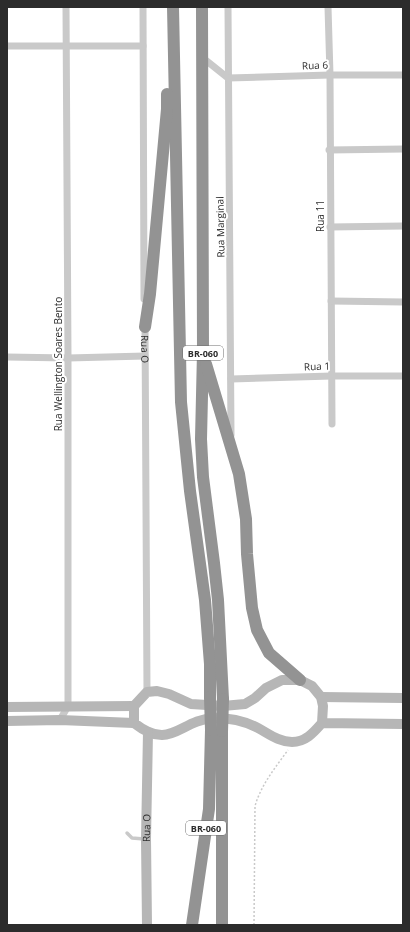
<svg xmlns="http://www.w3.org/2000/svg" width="410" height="932" viewBox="0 0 410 932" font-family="'Open Sans',sans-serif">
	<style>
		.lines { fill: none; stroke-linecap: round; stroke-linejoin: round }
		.path { stroke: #c9c9c9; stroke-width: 1.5; stroke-dasharray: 2 2; stroke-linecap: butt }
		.lane { stroke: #c9c9c9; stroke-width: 3.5 }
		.street { stroke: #c9c9c9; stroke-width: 7 }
		.secondary { stroke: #b6b6b6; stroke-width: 10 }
		.highway { stroke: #939393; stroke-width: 12 }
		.highway-bridge { stroke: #939393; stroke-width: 12 }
		.labels { text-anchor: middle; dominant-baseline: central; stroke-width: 4; stroke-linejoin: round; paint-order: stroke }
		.shield { fill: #fff; stroke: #6b6b6b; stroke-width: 1 }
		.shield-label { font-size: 9px; font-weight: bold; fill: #2c2c2c }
		.street-label { font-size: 10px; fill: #2c2c2c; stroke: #fff }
	</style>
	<rect width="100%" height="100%" fill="#fff"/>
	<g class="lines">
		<!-- path -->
		<path class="path" d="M 254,925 L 255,806 C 261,785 275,768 288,750"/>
		<!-- lane -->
		<polyline class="lane" points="127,833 132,838 144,839"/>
		<!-- street -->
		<g class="street">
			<polyline points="143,7 144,299"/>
			<polyline points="228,7 231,435"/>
			<polyline points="328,7 330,75 332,424"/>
			<polyline points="7,46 143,46"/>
			<polyline points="203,58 228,78 330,75 403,75"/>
			<polyline points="329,150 403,149"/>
			<polyline points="330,227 403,226"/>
			<polyline points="331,301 403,302"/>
			<path id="s1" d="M 145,323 L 147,692"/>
			<polyline points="7,357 68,358 145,356"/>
			<polyline points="231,379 332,376 403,376"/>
			<polyline points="60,720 68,706 68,358 66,7"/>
		</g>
		<!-- secondary -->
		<g class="secondary">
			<polyline points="321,697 403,698"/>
			<polyline points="7,707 134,706"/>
			<polyline points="7,721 60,720 134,723"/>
			<path d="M 322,723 L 323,706 L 321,697 L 312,686 L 300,680 L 282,680 L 266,688 L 255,698 L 245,704 L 223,706 L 191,704 L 169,694 L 157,691 L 147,692 L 134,706 L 134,723 C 171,752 179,720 214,718 C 227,718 244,721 256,727 C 268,733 278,742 292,742 C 306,742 314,732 322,723 L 403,724"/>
			<path id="s2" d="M 147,925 L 146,839 L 148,732"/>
		</g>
		<!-- highway -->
		<g class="highway">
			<polyline points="173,7 181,402 190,491 205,600 210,664 210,697"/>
			<polyline points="202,7 203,352 201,439 203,477 214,563 218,600 223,699"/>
			<polyline points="145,327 150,294 167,109 167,94"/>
			<polyline points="206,364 239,474 246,519 247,554 252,608 257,630 269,653 300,680"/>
			<polyline points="192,925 209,809 211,730"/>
			<polyline points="222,925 222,731"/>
		</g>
		<!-- highway-bridge -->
		<g class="highway-bridge">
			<polyline points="210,697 211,730"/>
			<polyline points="222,731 223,699"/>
		</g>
	</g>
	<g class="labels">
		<!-- shield labels -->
		<g class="shield">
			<rect x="183" y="346" width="40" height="14" rx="3"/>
			<rect x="186" y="821" width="40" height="14" rx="3"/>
		</g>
		<g class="shield-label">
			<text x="203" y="353">BR-060</text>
			<text x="206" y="828">BR-060</text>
		</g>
		<!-- street labels -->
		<g class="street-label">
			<text transform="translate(315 65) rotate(-2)">Rua 6</text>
			<text transform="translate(320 216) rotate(-90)">Rua 11</text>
			<text transform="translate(220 227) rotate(-91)">Rua Marginal</text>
			<text stroke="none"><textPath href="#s1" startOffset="26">Rua O</textPath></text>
			<text transform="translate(58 364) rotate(-90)">Rua Wellington Soares Bento</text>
			<text transform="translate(317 366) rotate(-2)">Rua 1</text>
			<text stroke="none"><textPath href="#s2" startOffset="97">Rua O</textPath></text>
		</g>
	</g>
	<!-- border -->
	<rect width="410" height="932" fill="none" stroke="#2c2c2c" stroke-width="16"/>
</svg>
